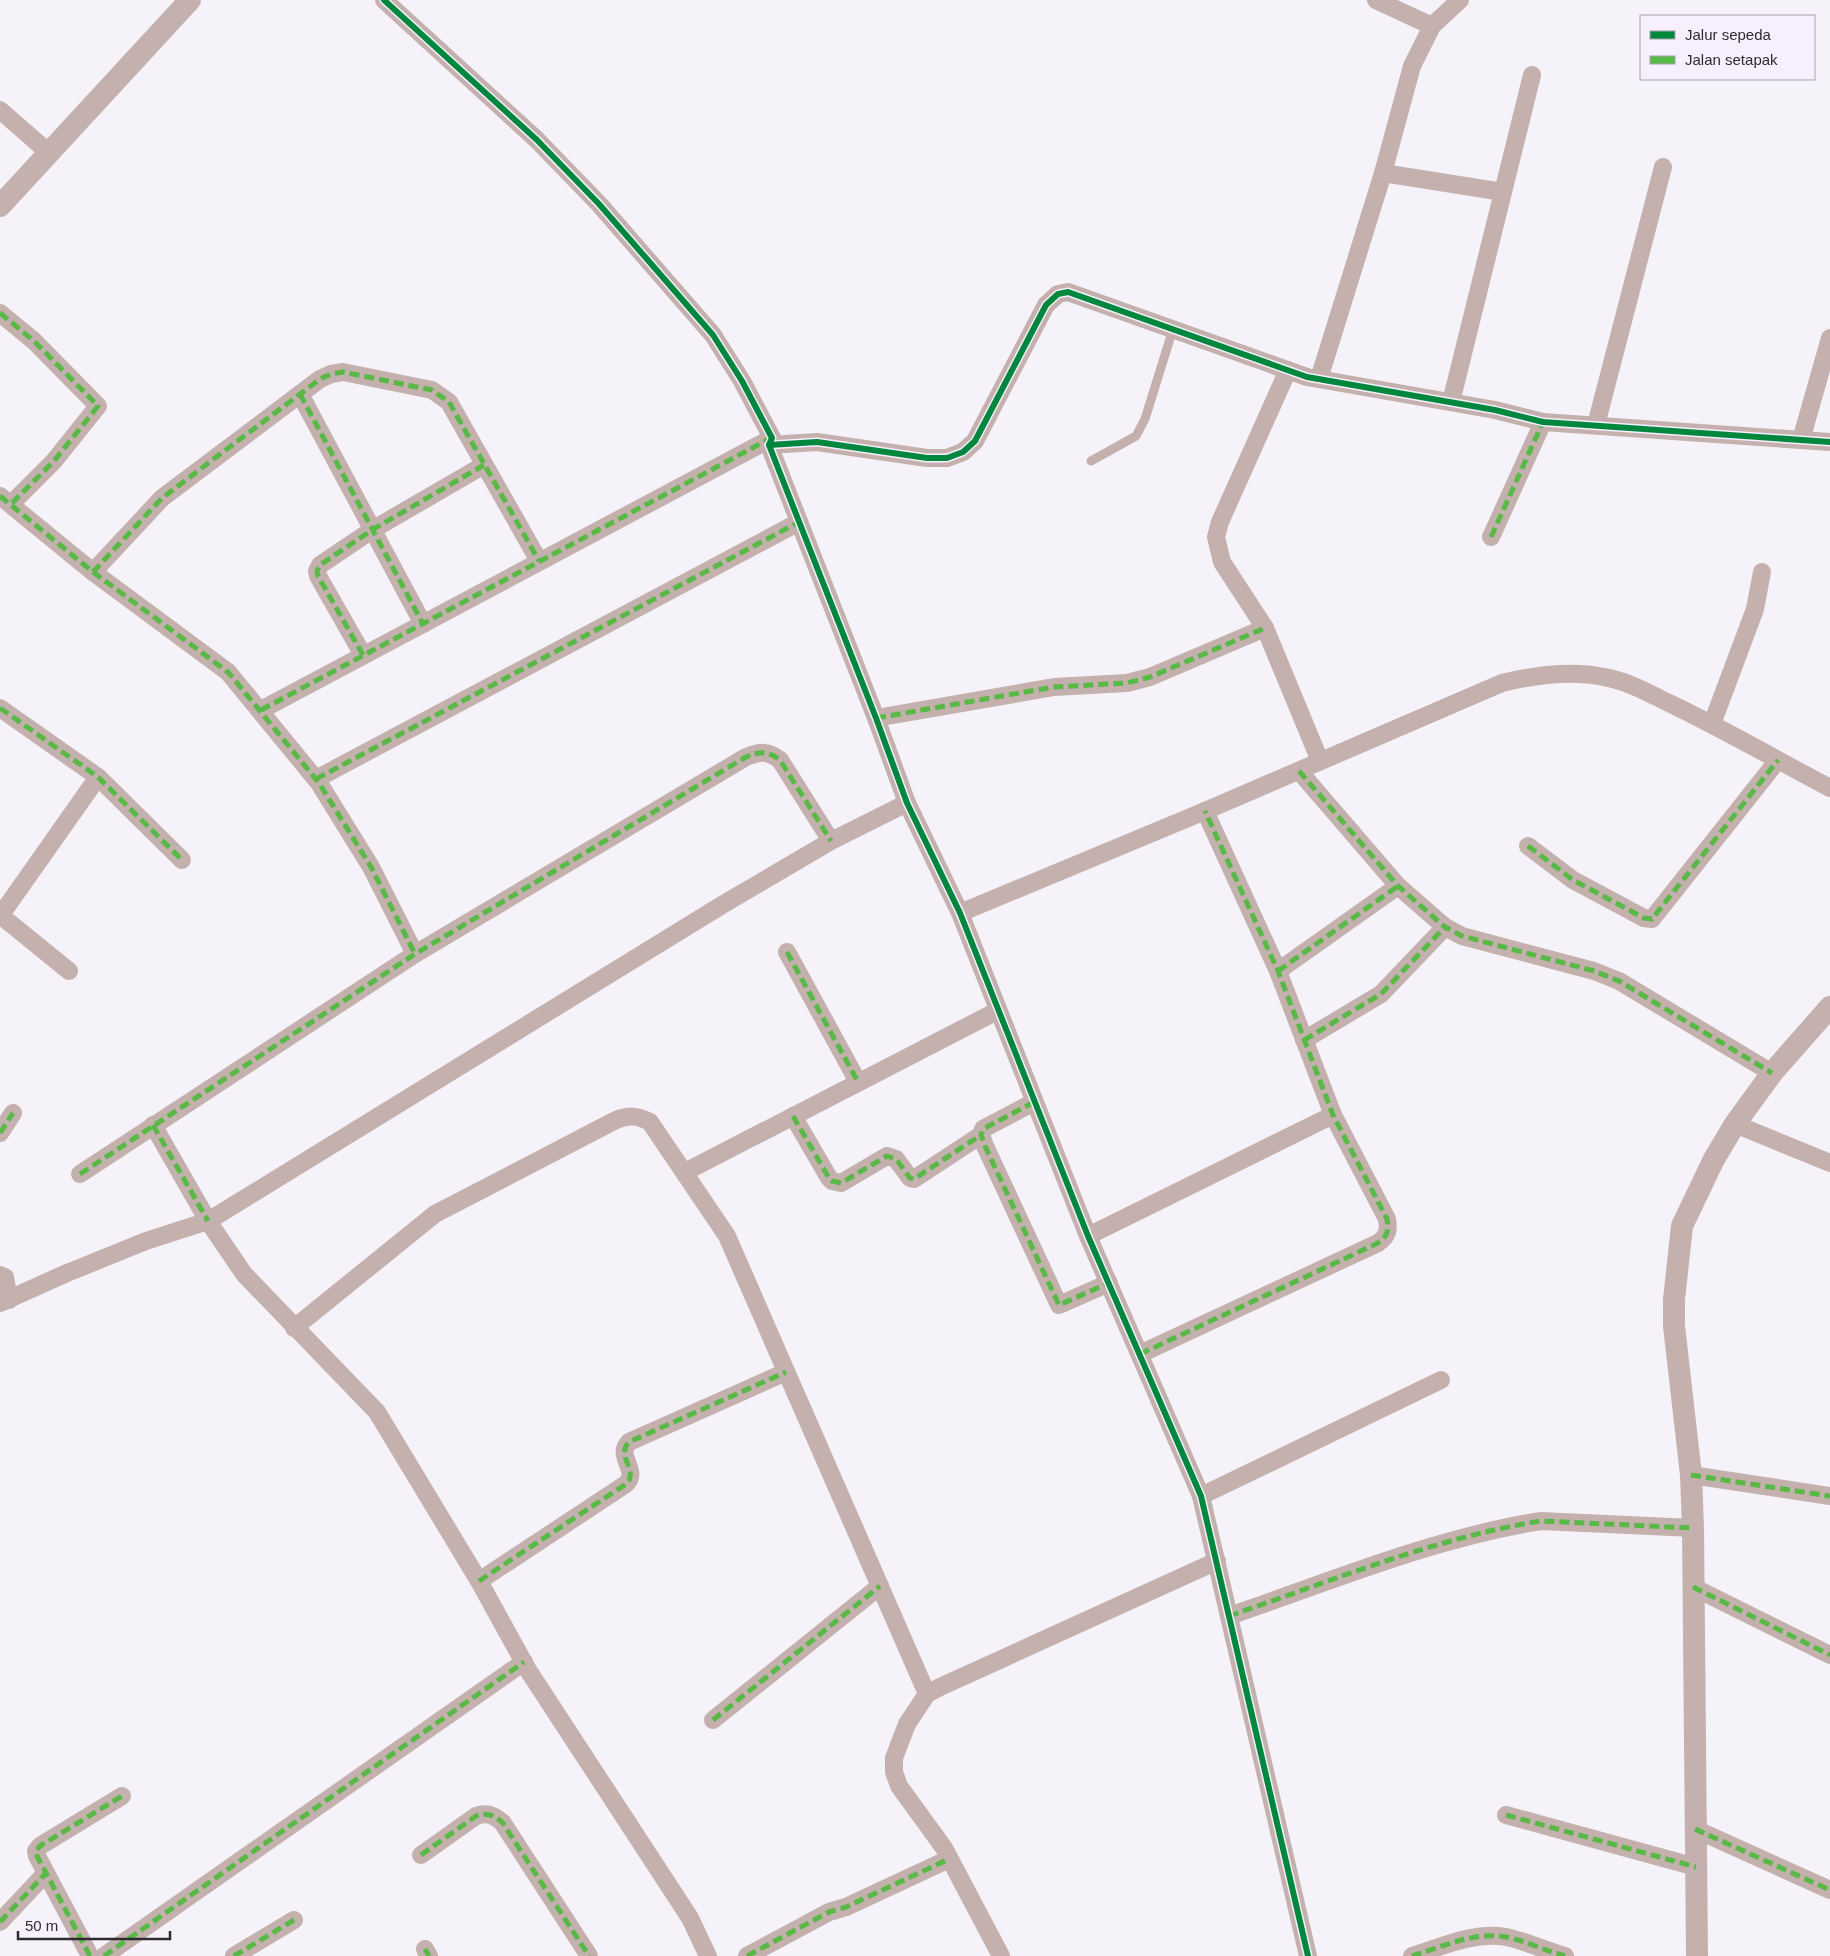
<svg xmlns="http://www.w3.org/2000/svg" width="1830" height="1956" viewBox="0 0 1830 1956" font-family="Arial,sans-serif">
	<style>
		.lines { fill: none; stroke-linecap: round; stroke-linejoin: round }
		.service { stroke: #c4b1ae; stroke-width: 9 }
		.minor { stroke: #c4b1ae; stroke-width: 18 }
		.tertiary { stroke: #c4b1ae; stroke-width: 22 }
		.quiet { stroke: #58b947; stroke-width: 5; stroke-dasharray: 10 5; stroke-linecap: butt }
		.cycleway-casing { stroke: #f7effd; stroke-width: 9 }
		.cycleway { stroke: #00873e; stroke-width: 6 }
	</style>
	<rect width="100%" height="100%" fill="#f6f2fa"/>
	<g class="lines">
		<!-- service -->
		<polyline class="service" points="1091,461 1136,436 1145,419 1173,329"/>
		<!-- minor -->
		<g class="minor">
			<polyline points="384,0 537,140 599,204 713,335 742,381 772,438 769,445 876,718 907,803 960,913 1088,1236 1201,1496 1308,1956"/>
			<polyline points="1376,0 1432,26"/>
			<polyline points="0,110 48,152"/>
			<polyline points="1383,173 1503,192"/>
			<polyline points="0,313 34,341 98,406 54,461 11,504"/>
			<polyline points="1288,370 1220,522 1216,537 1222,562 1265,628 1320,761"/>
			<polyline points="1319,379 1383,173 1412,66 1432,26 1460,0"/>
			<polyline points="300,394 423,624"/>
			<polyline points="1451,402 1532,75"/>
			<polyline points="1596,425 1663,167"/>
			<polyline points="1801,440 1830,338"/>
			<polyline points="769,445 817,442 927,458 947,458 963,452 975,441 1046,305 1058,294 1068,292 1307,377 1495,410 1543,422 1830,442"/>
			<polyline points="0,496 93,572 228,672 319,783 371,867 415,954"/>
			<polyline points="1491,537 1543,422"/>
			<polyline points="93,572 162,498 320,379 331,374 343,372 432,390 449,402 539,561"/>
			<polyline points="363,655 318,576 317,571 320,565 372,530 484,465"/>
			<polyline points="0,708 98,777 182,860"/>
			<polyline points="261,710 772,438"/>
			<polyline points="876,718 1054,687 1127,683 1150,677 1265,628"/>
			<polyline points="1712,724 1755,609 1762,572"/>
			<polyline points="1299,771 1398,886 1445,927 1462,936 1594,971 1619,981 1772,1073"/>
			<polyline points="316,779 799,522"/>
			<polyline points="1528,846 1573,880 1644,918 1652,919 1778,760"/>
			<path d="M 960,913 L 1205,811 L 1502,683 C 1535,675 1570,670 1604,677 C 1628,681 1650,694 1671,704 C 1725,730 1777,760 1830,788"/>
			<polyline points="0,915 69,971"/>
			<polyline points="0,916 98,777"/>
			<polyline points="787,952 858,1082"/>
			<polyline points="1278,971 1398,886"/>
			<polyline points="1304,1040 1381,994 1445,927"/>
			<polyline points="1034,1102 983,1129 981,1135 985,1146 1059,1305 1109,1283"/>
			<polyline points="793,1116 829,1178 832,1181 841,1183 887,1156 896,1159 910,1178 914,1179 981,1135"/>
			<polyline points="1735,1124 1830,1163"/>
			<polyline points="153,1125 208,1221 244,1274 377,1412 479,1581 528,1670 690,1918 708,1956"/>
			<polyline points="0,1133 13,1113"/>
			<polyline points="685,1172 997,1011"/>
			<path d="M 80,1174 L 415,954 L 746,757 C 761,751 768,751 780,760 L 831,841"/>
			<polyline points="1088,1236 1333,1115"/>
			<polyline points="0,1275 5,1277 9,1300"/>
			<polyline points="0,1303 67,1273 146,1241 208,1221 722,905 831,841 907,803"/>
			<path d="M 294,1328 L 435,1214 L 614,1121 C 628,1115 637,1115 650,1122 L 727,1236 L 927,1694"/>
			<path d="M 1140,1354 L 1378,1243 C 1388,1236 1389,1230 1387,1219 L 1333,1115 L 1278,971 L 1205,811"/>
			<polyline points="1691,1475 1830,1496"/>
			<polyline points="1201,1496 1441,1380"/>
			<path d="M 479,1581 L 626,1484 C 640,1471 615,1456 629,1442 L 786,1372"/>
			<polyline points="1693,1587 1830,1655"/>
			<path d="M 1229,1616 C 1329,1582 1437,1537 1541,1521 L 1693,1528"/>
			<polyline points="713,1720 880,1586"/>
			<polyline points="1506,1815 1696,1867"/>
			<polyline points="1695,1829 1830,1890"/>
			<path d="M 421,1855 L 476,1816 C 487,1812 493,1815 502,1822 L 589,1956"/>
			<polyline points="0,1922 46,1873"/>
			<polyline points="425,1949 429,1956"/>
			<polyline points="90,1956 37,1856 36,1851 40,1846 122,1796"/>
			<polyline points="104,1956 524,1662"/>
			<polyline points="234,1956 294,1920"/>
			<polyline points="747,1956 829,1912 846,1907 949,1859"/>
			<polyline points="1001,1956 944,1848 899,1786 894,1772 894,1758 907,1724 927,1694 940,1687 1217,1561"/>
			<path d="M 1412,1956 C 1441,1947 1475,1931 1506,1937 C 1526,1941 1546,1951 1565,1956"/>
		</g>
		<!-- tertiary -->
		<g class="tertiary">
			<polyline points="0,206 190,0"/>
			<polyline points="1697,1956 1693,1528 1691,1475 1674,1326 1674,1299 1682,1226 1714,1159 1735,1124 1772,1073 1830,1007"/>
		</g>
		<!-- quiet -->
		<g class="quiet">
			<polyline points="0,313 34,341 98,406 54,461 11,504"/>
			<polyline points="300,394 423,624"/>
			<polyline points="0,496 93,572 228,672 319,783 371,867 415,954"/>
			<polyline points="1491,537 1543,422"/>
			<polyline points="93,572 162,498 320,379 331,374 343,372 432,390 449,402 539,561"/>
			<polyline points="363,655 318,576 317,571 320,565 372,530 484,465"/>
			<polyline points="0,708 98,777 182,860"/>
			<polyline points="261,710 771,438"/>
			<polyline points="876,718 1054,687 1127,683 1150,677 1265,628"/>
			<polyline points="1299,771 1398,886 1445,927 1462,936 1594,971 1619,981 1772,1073"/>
			<polyline points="316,779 799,522"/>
			<polyline points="1528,846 1573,880 1644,918 1652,919 1778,760"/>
			<polyline points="787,952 858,1082"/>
			<polyline points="1278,971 1398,886"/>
			<polyline points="1304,1040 1381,994 1445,927"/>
			<polyline points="1034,1102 983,1129 981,1135 985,1146 1059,1305 1109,1283"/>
			<polyline points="793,1116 829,1178 832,1181 841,1183 887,1156 896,1159 910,1178 914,1179 981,1135"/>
			<polyline points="153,1125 208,1221"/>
			<polyline points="0,1133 13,1113"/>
			<path d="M 80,1174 L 415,954 L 746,757 C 761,751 768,751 780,760 L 831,841"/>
			<path d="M 1140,1354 L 1378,1243 C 1388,1236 1389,1230 1387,1219 L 1333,1115 L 1278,971 L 1205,811"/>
			<polyline points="1691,1475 1830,1496"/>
			<path d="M 479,1581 L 626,1484 C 640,1471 615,1456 629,1442 L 786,1372"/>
			<polyline points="1693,1587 1830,1655"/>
			<path d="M 1229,1616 C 1329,1582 1437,1537 1541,1521 L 1693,1528"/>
			<polyline points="713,1720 880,1586"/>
			<polyline points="1506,1815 1696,1867"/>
			<polyline points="1695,1829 1830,1890"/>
			<path d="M 421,1855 L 476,1816 C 487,1812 493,1815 502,1822 L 589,1956"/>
			<polyline points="0,1922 46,1873"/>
			<polyline points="425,1949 429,1956"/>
			<polyline points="90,1956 37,1856 36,1851 40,1846 122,1796"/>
			<polyline points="104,1956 524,1662"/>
			<polyline points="234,1956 294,1920"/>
			<polyline points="747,1956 829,1912 846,1907 949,1859"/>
			<path d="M 1412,1956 C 1441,1947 1475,1931 1506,1937 C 1526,1941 1546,1951 1565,1956"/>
		</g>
		<!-- cycleway casing -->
		<g class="cycleway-casing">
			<g id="cycleway">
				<polyline points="384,0 537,140 599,204 713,335 742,381 772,438 769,445 876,718 907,803 960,913 1088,1236 1201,1496 1308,1956"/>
				<polyline points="769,445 817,442 927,458 947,458 963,452 975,441 1046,305 1058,294 1068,292 1307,377 1495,410 1543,422 1830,442"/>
			</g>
		</g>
		<!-- cycleway -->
		<use href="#cycleway" class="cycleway"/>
	</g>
	<!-- legend -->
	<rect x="1640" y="15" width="175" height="65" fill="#f7effd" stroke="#a7a1ab"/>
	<rect x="1650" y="31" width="25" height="8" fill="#00873e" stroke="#a7a1ab"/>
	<text x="1685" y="40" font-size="15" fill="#2f2c31">Jalur sepeda</text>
	<rect x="1650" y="56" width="25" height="8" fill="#58b947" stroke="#a7a1ab"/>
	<text x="1685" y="65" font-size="15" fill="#2f2c31">Jalan setapak</text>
	<!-- scale -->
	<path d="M18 1931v8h152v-8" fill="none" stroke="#2f2c31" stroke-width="2.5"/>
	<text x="25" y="1931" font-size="15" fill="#2f2c31" stroke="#f7effd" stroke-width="4" paint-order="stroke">50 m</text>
</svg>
